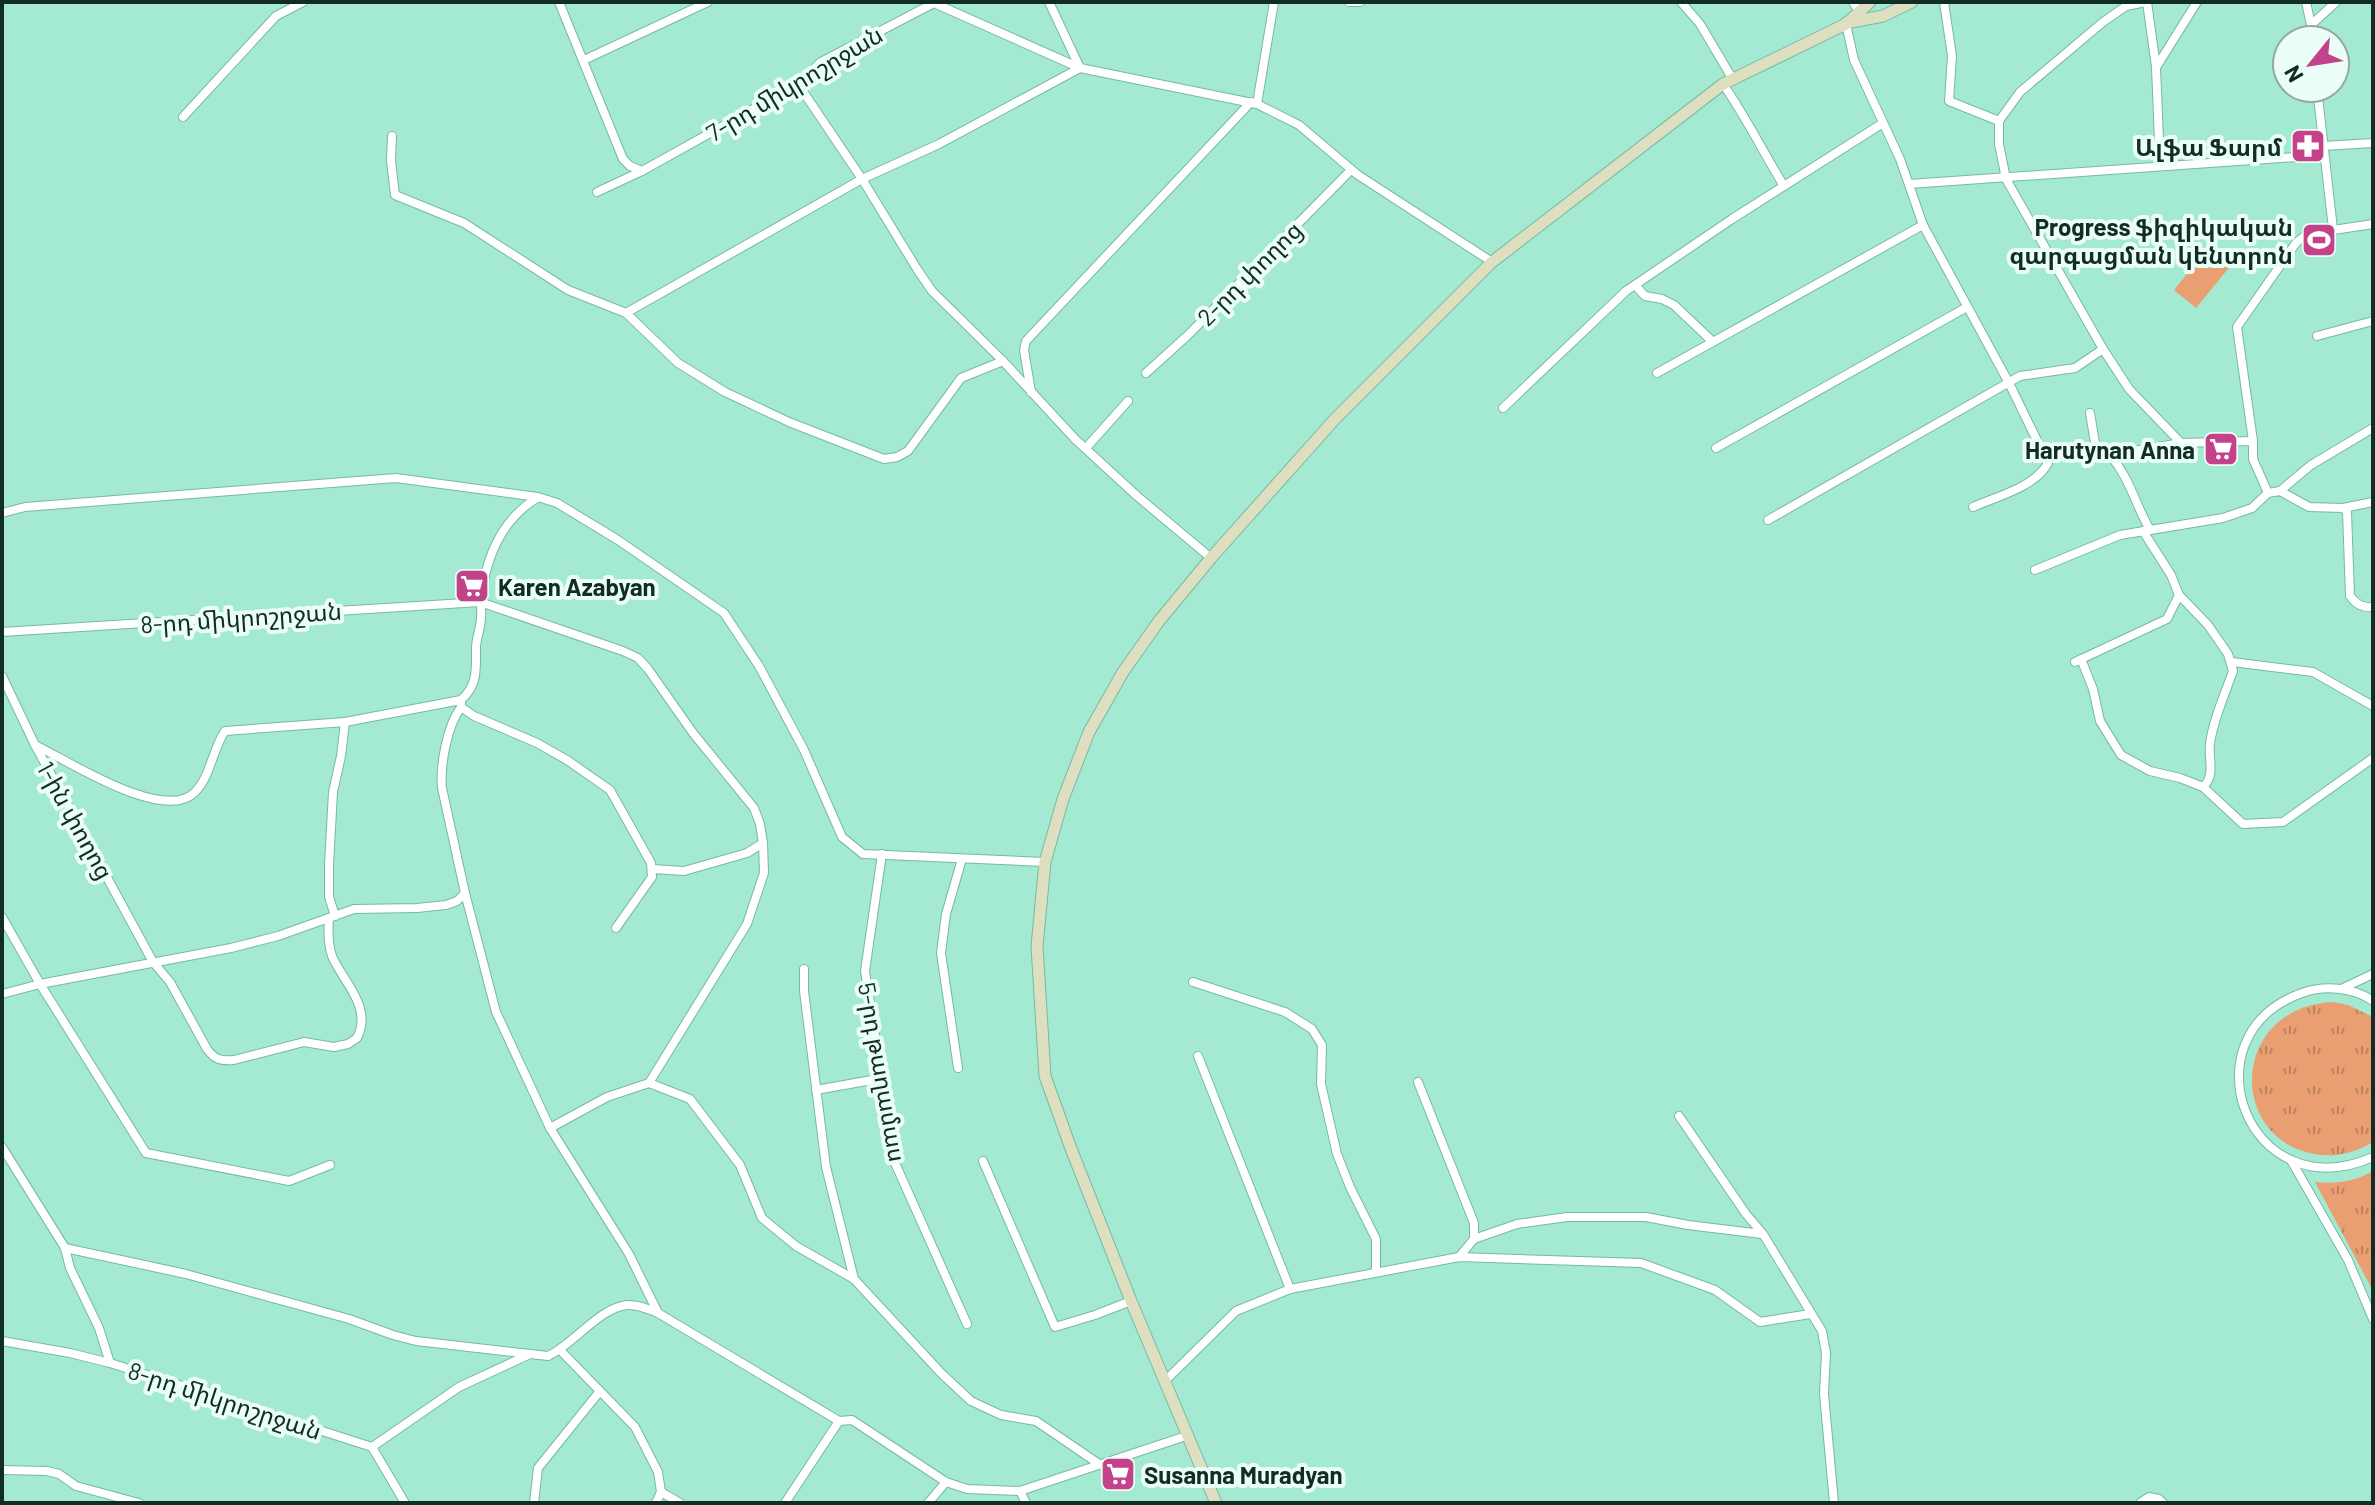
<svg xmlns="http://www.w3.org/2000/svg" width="2375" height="1505" viewBox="0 0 2375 1505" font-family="Barlow,'Noto Sans Armenian',sans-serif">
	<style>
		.grass { fill: url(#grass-tufts) }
		.pitch { fill: #ea9f73 }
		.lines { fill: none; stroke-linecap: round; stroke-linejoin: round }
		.minor-casing { stroke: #76baa3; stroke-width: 10 }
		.secondary-casing { stroke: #76baa3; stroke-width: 13 }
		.minor { stroke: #fff; stroke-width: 8 }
		.secondary { stroke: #dedfc0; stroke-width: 11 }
		.labels { text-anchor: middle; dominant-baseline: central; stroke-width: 8; stroke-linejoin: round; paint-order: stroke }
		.street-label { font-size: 24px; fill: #112d24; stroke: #eafef7 }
		.poi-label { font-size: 24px; font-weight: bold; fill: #112d24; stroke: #eafef7; text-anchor: end }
	</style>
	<defs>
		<pattern id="grass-tufts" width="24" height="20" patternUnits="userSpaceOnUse" patternTransform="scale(2)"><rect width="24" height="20" fill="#ea9f73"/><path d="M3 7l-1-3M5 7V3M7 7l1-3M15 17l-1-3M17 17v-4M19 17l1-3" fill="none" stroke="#bc825e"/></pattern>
	</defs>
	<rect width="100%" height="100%" fill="#a4e9d1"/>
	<!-- grass -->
	<g class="grass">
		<path d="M 2333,1002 L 2348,1005 L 2373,1017 L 2373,1142 C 2355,1153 2335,1158 2314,1154 C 2226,1137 2231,1007 2333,1002 Z"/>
		<path d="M 2373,1171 L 2373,1291 L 2315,1182 C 2336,1184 2354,1182 2373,1171 Z"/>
	</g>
	<!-- pitch -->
	<polygon class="pitch" points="2210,246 2232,264 2196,308 2174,290"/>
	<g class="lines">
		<!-- minor casing -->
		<g class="minor-casing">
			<g id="minor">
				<polyline points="559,2 623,159 630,166 642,171"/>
				<polyline points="1049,2 1080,68 1257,104 1299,125 1358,175 1492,262"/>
				<polyline points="1349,2 1360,2"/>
				<polyline points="1681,2 1700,24 1732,78"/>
				<polyline points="1853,2 1862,16"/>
				<polyline points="1944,2 1952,56 1949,101 1999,121"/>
				<polyline points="2146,2 2126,6 2103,22 2020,92 1999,121 1999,144 2006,179 2103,349 2129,389 2181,443 2253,441"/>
				<polyline points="2147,2 2156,67 2160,166"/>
				<polyline points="2306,2 2311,25"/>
				<path d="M 1846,24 L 1854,60 L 1900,159 L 1923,225 L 2009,383 L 2048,463 C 2035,487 1998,496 1973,507"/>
				<polyline points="2312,40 2311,25 2336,2"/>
				<polyline points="584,60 708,2"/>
				<polyline points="2157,66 2197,2"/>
				<polyline points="798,84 862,179 917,269 932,291 1003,361 1075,439 1137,496 1211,558"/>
				<path d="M 1723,84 C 1746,117 1763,152 1784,186"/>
				<polyline points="2317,88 2333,229"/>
				<polyline points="1257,104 1274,2"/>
				<polyline points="183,117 276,16 303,2"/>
				<polyline points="392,136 391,161 395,195 464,223 568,290 626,313 678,363 725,392 789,422 884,459 897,457 908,451 961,378 1003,361"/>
				<polyline points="2323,146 2373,143"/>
				<polyline points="1909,184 2324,155"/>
				<polyline points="597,192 642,171 798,84 821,62 934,3 1080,68 939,144 862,179 626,313"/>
				<polyline points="1635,285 1645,296 1662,299 1674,305 1713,342"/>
				<polyline points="2317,336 2373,321"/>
				<polyline points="1146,373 1187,336 1351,170"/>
				<polyline points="1657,373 1923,225"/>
				<polyline points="1031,392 1024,350 1026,341 1251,102"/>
				<polyline points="1503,408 1626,291 1732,219 1883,123"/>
				<polyline points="2090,413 2096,449 2110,455 2181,443"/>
				<polyline points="1086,448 1128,401"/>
				<polyline points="1716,448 1967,307"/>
				<path d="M 2110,455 C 2131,480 2134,502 2150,530"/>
				<polyline points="2280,491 2311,465 2373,428"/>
				<polyline points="2268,493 2253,459 2253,441 2237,327 2296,243 2307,234 2373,224"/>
				<polyline points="2343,508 2373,502"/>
				<polyline points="2,513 25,507 396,478 538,497 557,503 618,540 724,613 759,666 804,750 842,837 863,854 1045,862"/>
				<polyline points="1768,520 2020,376 2075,368 2103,349"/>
				<path d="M 2035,570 L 2120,535 L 2223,518 L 2252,508 L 2268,493 L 2280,491 L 2309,507 L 2343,508 L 2347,512 L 2350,596 C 2356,604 2362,608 2373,607"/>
				<polyline points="2,632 480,602 623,651 638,658 648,669 693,733 754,808 760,824 763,843 764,873 747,924 649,1083"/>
				<path d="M 2081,659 L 2093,689 L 2100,721 L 2121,755 L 2150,771 L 2180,778 L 2203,787 C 2216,775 2208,760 2210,744 C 2213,720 2225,694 2233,671 L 2228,654 L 2208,625 L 2179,595 L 2171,575 L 2143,531"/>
				<polyline points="2075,662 2167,619 2179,595"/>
				<polyline points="2232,662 2313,672 2373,706"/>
				<path d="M 2,676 L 35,745 L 153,962 L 170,982 L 207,1049 C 215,1060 221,1061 234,1060 L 304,1042 L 334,1047 L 348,1044 L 357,1038 C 373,1007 343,982 332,956 C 328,944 328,930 329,918"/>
				<polyline points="461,701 461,707 474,716 537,743 567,760 610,790 651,863 652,877 616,928"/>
				<path d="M 461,707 C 447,726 440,765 442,788 L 465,893 L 496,1012 L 550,1128 L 629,1254 L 658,1313"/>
				<path d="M 35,745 C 67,760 164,824 195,792 C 211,776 212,750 225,731 L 345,722 L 461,700 C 478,685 476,669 476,648 C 476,638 481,628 481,617 C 482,611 480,605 481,598 C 486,557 501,520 537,498"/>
				<polyline points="2203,787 2243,824 2283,822 2373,758"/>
				<polyline points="882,854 865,971 895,1163 967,1324"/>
				<polyline points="652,869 684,871 747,853 763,843"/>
				<polyline points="335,916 329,897 329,865 333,792 341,756 345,722"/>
				<polyline points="2,917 40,984 146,1153 289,1181 330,1165"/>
				<polyline points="804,969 804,991 826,1167 854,1279"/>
				<polyline points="1193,982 1285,1012 1312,1029 1322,1045 1321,1084 1337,1154 1350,1187 1376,1239 1376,1272"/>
				<polyline points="2341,989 2373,974"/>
				<polyline points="2,994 40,984 231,948 278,936 354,909 417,908 446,905 457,901 465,893"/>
				<path d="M 2373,1001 C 2353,987 2324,985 2302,993 C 2183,1035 2247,1212 2373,1157"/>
				<polyline points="1198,1056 1290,1289"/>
				<polyline points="958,1068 941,953 946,914 962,859"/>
				<polyline points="1418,1082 1474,1223 1474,1239 1459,1257"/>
				<polyline points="816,1090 872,1080 881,1073"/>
				<polyline points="1679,1116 1746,1214 1763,1234 1822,1331 1826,1353 1824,1394 1834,1503"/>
				<polyline points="550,1128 607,1097 649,1083 690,1099 740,1165 762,1218 796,1246 854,1279 941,1373 971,1401 1001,1415 1036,1421 1099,1464"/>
				<polyline points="2,1147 65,1248 70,1268 99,1328 110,1363"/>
				<polyline points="983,1161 1055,1327 1095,1315 1131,1301"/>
				<polyline points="2292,1162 2348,1260 2373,1319"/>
				<polyline points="1474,1239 1517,1224 1567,1217 1646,1217 1688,1225 1762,1234"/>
				<path d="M 65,1248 L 186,1274 L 349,1319 L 393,1335 L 416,1341 L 548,1356 C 574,1344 599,1308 627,1305 C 638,1304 648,1309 658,1313 L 839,1421"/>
				<polyline points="2,1341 70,1353 110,1363 372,1447 405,1503"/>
				<polyline points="560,1350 635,1427 658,1472 661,1492 656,1503"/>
				<polyline points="1165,1381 1236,1311 1290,1289 1459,1257 1641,1263 1715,1290 1760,1322 1810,1314"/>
				<polyline points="372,1447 459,1387 530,1354"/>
				<polyline points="2,1470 47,1471 59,1474 76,1486 139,1503"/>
				<polyline points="1020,1491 1026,1503"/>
				<polyline points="661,1492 680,1503"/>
				<polyline points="534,1503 538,1468 600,1391"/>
				<polyline points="785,1503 839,1421 852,1420 946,1482 967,1489 1020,1491 1189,1435"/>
				<polyline points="928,1503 946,1482"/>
				<polyline points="2140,1503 2149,1497 2159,1499 2163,1503"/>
			</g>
		</g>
		<!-- secondary casing -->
		<g class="secondary-casing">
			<g id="secondary">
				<polyline points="1846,23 1883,16 1912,2"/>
				<polyline points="1216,1503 1131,1301 1070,1146 1045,1076 1037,946 1045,862 1063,799 1089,732 1123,672 1159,621 1211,558 1334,420 1492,262 1723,84 1846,24 1870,2"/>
			</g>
		</g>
		<!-- minor -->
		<use href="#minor" class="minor"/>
		<!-- secondary -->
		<use href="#secondary" class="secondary"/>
	</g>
	<!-- icons -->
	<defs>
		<g id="pharmacy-square" transform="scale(1.8)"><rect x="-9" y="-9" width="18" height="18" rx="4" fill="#c44289" stroke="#eafef7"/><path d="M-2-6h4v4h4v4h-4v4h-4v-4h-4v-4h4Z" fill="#fff"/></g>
		<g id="stadium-square" transform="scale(1.8)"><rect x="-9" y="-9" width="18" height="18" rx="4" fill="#c44289" stroke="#eafef7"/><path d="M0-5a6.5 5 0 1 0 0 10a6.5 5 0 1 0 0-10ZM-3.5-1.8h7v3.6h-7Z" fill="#fff"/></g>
		<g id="supermarket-square" transform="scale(1.8)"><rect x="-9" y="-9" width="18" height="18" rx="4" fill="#c44289" stroke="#eafef7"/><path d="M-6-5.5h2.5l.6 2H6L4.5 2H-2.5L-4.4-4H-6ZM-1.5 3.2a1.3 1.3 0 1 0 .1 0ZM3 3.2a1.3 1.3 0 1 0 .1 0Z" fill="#fff"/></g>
	</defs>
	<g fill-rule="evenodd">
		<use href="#pharmacy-square" x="2308" y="146"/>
		<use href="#stadium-square" x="2319" y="240"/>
		<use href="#supermarket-square" x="2221" y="449"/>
		<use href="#supermarket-square" x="472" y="586"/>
		<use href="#supermarket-square" x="1118" y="1474"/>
	</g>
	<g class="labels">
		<!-- street labels -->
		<g class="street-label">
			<text transform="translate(794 83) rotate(-31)">7-րդ միկրոշրջան</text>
			<text transform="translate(1249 273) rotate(-45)">2-րդ փողոց</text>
			<text transform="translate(241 617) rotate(-4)">8-րդ միկրոշրջան</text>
			<text transform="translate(76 820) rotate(61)">1-ին փողոց</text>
			<text transform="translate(883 1072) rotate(80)">5-րդ թաղամաս</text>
			<text transform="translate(225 1400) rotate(18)">8-րդ միկրոշրջան</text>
		</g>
		<!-- poi labels -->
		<g class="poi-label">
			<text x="2282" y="146">Ալֆա Ֆարմ</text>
			<text x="2293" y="226">Progress ֆիզիկական<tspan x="2293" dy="28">զարգացման կենտրոն</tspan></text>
			<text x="2195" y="449">Harutynan Anna</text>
			<text x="498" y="586" text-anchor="start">Karen Azabyan</text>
			<text x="1144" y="1474" text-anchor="start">Susanna Muradyan</text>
		</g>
	</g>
	<!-- border -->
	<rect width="2375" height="1505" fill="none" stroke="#112d24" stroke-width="8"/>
	<!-- north arrow -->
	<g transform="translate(2311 64) rotate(240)"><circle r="38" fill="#eafef7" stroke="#93aaa3" stroke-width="2"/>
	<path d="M0-6L14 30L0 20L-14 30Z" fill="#c44289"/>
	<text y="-12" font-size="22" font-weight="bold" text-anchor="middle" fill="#112d24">N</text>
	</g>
</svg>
